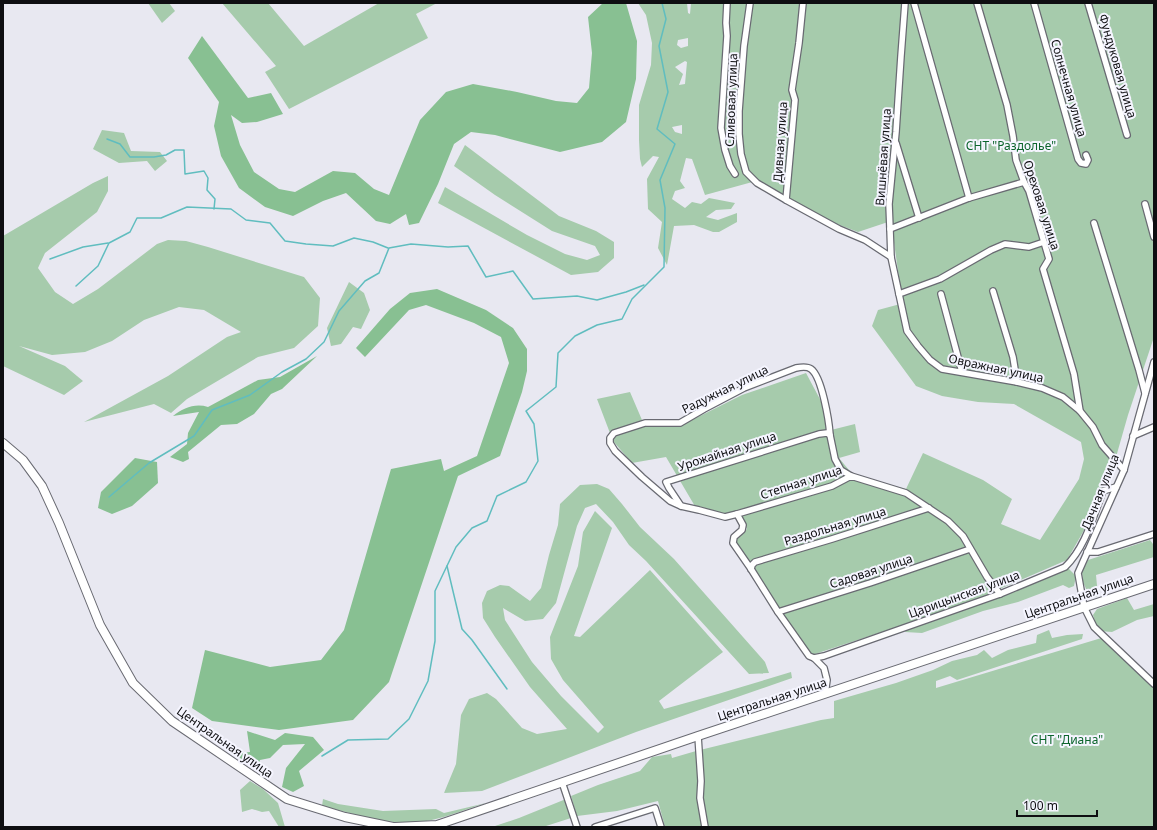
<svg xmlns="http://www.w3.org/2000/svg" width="1157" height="830" viewBox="0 0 1157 830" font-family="'Noto Sans',sans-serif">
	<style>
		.green { fill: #a6cbac; fill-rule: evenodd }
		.forest { fill: #88c092 }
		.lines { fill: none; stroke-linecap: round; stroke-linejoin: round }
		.stream { stroke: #60bdbf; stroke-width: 1.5 }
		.street-casing { stroke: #696a72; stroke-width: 8 }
		.secondary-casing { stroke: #696a72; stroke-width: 10 }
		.street { stroke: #fff; stroke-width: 5.5 }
		.secondary { stroke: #fff; stroke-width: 8 }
		.labels { text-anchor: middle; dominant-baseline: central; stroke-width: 4; stroke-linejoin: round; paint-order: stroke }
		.street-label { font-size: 12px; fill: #0e0e11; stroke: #f5f5ff }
		.park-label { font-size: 12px; fill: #0c652c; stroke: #f5f5ff }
	</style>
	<rect width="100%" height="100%" fill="#e8e8f1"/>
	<!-- green -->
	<g class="green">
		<polygon points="148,3 169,3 175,11 162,23"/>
		<polygon points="222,3 268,3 304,46 379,3 437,3 416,14 428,38 289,109 265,72 276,66"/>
		<path d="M 638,3 L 687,3 L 688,13 L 690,14 L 691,3 L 1154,3 L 1154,337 L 1128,415 L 1116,457 L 1100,490 L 1094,505 L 1091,518 L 1067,560 L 1002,588 L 992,594 L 909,623 L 809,656 L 734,540 L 747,529 L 737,512 L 722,516 L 696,508 L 666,457 L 632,463 L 613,441 L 597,399 L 630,392 L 645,427 L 674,426 L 690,421 L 742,395 L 806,373 L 822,403 L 827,431 L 855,424 L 860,452 L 839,458 L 853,475 L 906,489 L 923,453 L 983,480 L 1012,499 L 1001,524 L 1040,540 L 1079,479 L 1084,459 L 1081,442 L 1014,404 L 978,402 L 942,396 L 916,386 L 872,326 L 878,310 L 904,303 L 899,278 L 891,221 L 858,232 L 829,221 L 756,181 L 705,195 L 692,159 L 686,158 L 680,181 L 685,188 L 675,191 L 672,199 L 685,208 L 692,202 L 701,204 L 709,198 L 735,203 L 731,209 L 716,210 L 706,217 L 718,220 L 737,213 L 737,222 L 719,232 L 713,232 L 694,225 L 674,226 L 667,265 L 658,248 L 662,222 L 648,209 L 647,179 L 659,157 L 653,156 L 642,167 L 640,159 L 639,140 L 639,105 L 651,65 L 652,43 L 646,15 ZM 688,38 L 688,46 L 681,48 L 677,45 L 678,40 ZM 685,61 L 687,62 L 685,84 L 679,85 L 683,74 L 675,67 ZM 682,125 L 682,134 L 675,132 L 672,127 Z"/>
		<polygon points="102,130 124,133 131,151 160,152 167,161 155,171 147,161 119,163 93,149"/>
		<polygon points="465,145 559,216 596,231 614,242 614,258 598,272 571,275 438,203 445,187 527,235 565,254 587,260 600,255 595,246 552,231 495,195 454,166"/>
		<polygon points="108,176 108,191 97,212 45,253 38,268 55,292 73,304 98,289 157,244 168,240 186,241 208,247 304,277 320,298 318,326 294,348 258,357 187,399 171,413 154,404 84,422 168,376 227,337 241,332 204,310 179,307 144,320 112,341 85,352 52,355 19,346 65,366 83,381 64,395 3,366 3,236 93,183"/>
		<polygon points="349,282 364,293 370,310 361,329 353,327 341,344 331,346 327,328"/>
		<polygon points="597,484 609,489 622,504 640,527 674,559 765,662 769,673 749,674 646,561 629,545 613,522 596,504 585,508 577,526 556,603 543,619 525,621 503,608 505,620 532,662 561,696 598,733 604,727 563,680 551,659 550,637 578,566 583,532 595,511 612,528 574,636 580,637 650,570 723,652 659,701 664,709 718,694 791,672 792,678 636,732 482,791 444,793 456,764 461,715 469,699 487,693 496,699 522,728 537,734 567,729 530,687 495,637 483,618 482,603 487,591 500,585 509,586 530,601 541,588 549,555 558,525 560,504 580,485"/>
		<polygon points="1150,540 1153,544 1154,544 1154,557 1096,575 1098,596 1090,598 1083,582 1082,572 1088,560"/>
		<polygon points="1068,568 1076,576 1074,586 1069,588 1063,585 1018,602 983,611 922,633 905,632 908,627"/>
		<polygon points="1127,598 1134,610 1154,604 1154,616 1137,620 1112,632 1099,631 1097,628 1093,615 1097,609"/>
		<polygon points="1049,630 1052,638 1067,635 1083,634 1082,639 957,680 950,676 936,681 936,688 1108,636 1154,681 1154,827 665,827 658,801 617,811 577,816 571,796 598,785 640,771 652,757 671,754 672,758 696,751 821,720 834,718 834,701 896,683 933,670 952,661 977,655 984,650 992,658 1008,650 1036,643 1037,635"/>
		<polygon points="250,781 263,789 278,803 285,827 279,827 269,811 262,812 252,809 242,812 240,790"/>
		<path d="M 323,799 L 338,804 L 383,811 L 436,809 L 444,813 L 486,803 C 463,810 433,823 409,823 C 380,823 351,813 322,806 Z"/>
		<polygon points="566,799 571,818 543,827 492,827 519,818"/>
	</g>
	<!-- forest -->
	<g class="forest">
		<polygon points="603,3 626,3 637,41 636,79 626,122 602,142 560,152 495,135 471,132 454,144 438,184 419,223 409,225 406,214 390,224 376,221 346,193 323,201 293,216 265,207 239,188 221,156 214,126 219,102 188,58 202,36 248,98 271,93 283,114 257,122 242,123 231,115 240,145 254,172 279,189 295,192 333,171 355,173 374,189 389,195 420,120 446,92 473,84 517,92 556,101 577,103 589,88 592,53 588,17"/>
		<polygon points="437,289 486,310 513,328 527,349 527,371 522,392 500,456 458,476 389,682 353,720 279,730 212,721 192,708 205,650 270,667 321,660 344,630 391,469 441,459 444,471 477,456 509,363 501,337 474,323 426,305 409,310 365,357 356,348 390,309 410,293"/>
		<path d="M 317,356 L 282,389 L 271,394 L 254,414 L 237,424 L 221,425 L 188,452 L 189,459 L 183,462 L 170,457 L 187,444 L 188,433 L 199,412 L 173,416 C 183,408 195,403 208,407 L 258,380 L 280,377 Z"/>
		<polygon points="135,458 157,462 158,483 132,506 112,514 98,508 101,492"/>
		<polygon points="247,731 275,740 285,733 313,737 324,750 299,771 304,786 293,792 282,787 286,768 305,744 283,745 270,758 260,760 257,770 234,754 250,752"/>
	</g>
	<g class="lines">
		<!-- stream -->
		<g class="stream">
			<polyline points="107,139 120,144 130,157 154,157 166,155 175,150 184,150 185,174 204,171 208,178 207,190 215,199 214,209"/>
			<polyline points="50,259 83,247 108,243"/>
			<polyline points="76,286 98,266 109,243 130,232 137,218 161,218 187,207 231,209 246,220 270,223 285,241 306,244 333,246 354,238 373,242 388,248"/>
			<polyline points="109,497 149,463 194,436 212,410 250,395 282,372 306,359 324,342 339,311 365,281 379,273 389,248 411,244 448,247 468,246 486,277 513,271 533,299 577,296 597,300 626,292 644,285"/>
			<polyline points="447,566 462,629 472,640 507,689"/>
			<polyline points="322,756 348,740 388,739 409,719 428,681 435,641 435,591 456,547 472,528 487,521 497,496 526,482 538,461 534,424 526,411 556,387 558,353 575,336 597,325 622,319 632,299 664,267 665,208 660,180 675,144 657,129 668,92 659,46 666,19 662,3"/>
		</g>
		<!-- street casing -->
		<g class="street-casing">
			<g id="street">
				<polyline points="727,3 726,23 727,36 721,128 725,150 730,166 735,174"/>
				<polyline points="750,3 744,46 739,111 739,134 741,154 746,172 757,183 786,200"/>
				<polyline points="803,3 799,43 792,90 795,100 786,200 839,229 865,240 891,257"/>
				<polyline points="905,3 901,56 896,132 889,204 890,229 969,198"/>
				<polyline points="914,3 969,198 1024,182"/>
				<polyline points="977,3 1007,105 1013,136 1016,160 1024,182 1029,191 1049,259 1043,269 1074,374 1080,411 1093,427 1102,445 1124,470"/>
				<polyline points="1034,3 1078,159 1081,163 1086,164 1088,160 1086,155"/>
				<polyline points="1088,3 1127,135"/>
				<polyline points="896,143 919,218"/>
				<polyline points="1145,204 1154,237"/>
				<polyline points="1094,223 1139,370 1145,393"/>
				<polyline points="890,229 891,257 907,331 918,346 930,360 942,369 1017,382 1042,388 1063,397 1080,411"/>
				<polyline points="993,291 1013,357 1017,382"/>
				<polyline points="899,294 940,279 991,250 1005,244 1029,247 1044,242"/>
				<polyline points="941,294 962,372"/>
				<polyline points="1154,362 1124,470 1078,573 1084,607 1094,627 1154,684"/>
				<polyline points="1133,436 1154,427"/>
				<path d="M 681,506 L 670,501 L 642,477 L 615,451 L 610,443 L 610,438 L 614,433 L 645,423 L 680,423 L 704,409 L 744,388 L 796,368 C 801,367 807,366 811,369 C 822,377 829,421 830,435"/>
				<polyline points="737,514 725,517 699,510 681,506 669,488 666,482 819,434 827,433 830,435 835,459 841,470 851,476"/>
				<polyline points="1087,552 1098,552 1154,534"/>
				<polyline points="751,569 752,565 755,562 832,539 929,508"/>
				<polyline points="778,612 870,583 970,549"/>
				<polyline points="814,658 809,656 778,612 751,569 733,543 734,537 742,530 743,525 737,514 832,486 851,476 906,493 948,521 963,536 987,577 1000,594"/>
				<path d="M 825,694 L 827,680 L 824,668 L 814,658 L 824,656 L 1000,594 L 1065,567 C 1085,548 1093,517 1103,491 L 1116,487"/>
				<polyline points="698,736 701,781 700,798 705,827"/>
				<polyline points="562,782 577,827"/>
				<polyline points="595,827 655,808 661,827"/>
			</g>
		</g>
		<!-- secondary casing -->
		<g class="secondary-casing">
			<g id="secondary">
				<polyline points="3,443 23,460 42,486 59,523 100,625 133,683 172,721 287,799 345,817 393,827"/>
				<polyline points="395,827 437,825 698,736 1154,584"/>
			</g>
		</g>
		<!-- street -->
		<use href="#street" class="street"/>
		<!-- secondary -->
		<use href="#secondary" class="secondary"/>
	</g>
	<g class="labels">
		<!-- street labels -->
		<g class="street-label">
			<text transform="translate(1118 66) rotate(74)">Фундуковая улица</text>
			<text transform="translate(1069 88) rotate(74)">Солнечная улица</text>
			<text transform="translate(731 100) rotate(-88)">Сливовая улица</text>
			<text transform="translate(780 142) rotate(-86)">Дивная улица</text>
			<text transform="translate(883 157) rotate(-86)">Вишнёвая улица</text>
			<text transform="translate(1042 205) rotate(72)">Ореховая улица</text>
			<text transform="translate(996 368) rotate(12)">Овражная улица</text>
			<text transform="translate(725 389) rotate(-26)">Радужная улица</text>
			<text transform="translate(727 451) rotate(-18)">Урожайная улица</text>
			<text transform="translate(801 482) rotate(-18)">Степная улица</text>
			<text transform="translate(1100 492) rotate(-68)">Дачная улица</text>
			<text transform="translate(835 526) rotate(-17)">Раздольная улица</text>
			<text transform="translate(871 571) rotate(-18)">Садовая улица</text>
			<text transform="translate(964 594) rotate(-20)">Царицынская улица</text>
			<text transform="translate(1079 596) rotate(-19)">Центральная улица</text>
			<text transform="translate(772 699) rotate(-18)">Центральная улица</text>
			<text transform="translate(225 742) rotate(35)">Центральная улица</text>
		</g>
		<!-- park labels -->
		<g class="park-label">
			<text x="1011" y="145">СНТ "Раздолье"</text>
			<text x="1067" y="739">СНТ "Диана"</text>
		</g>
	</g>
	<!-- border -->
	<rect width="1157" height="830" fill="none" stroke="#0e0e11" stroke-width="8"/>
	<!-- scale -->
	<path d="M1017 810v6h80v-6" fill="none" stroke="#0e0e11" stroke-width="2"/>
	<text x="1023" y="810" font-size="12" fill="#0e0e11" stroke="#f5f5ff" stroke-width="3" paint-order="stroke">100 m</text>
</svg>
